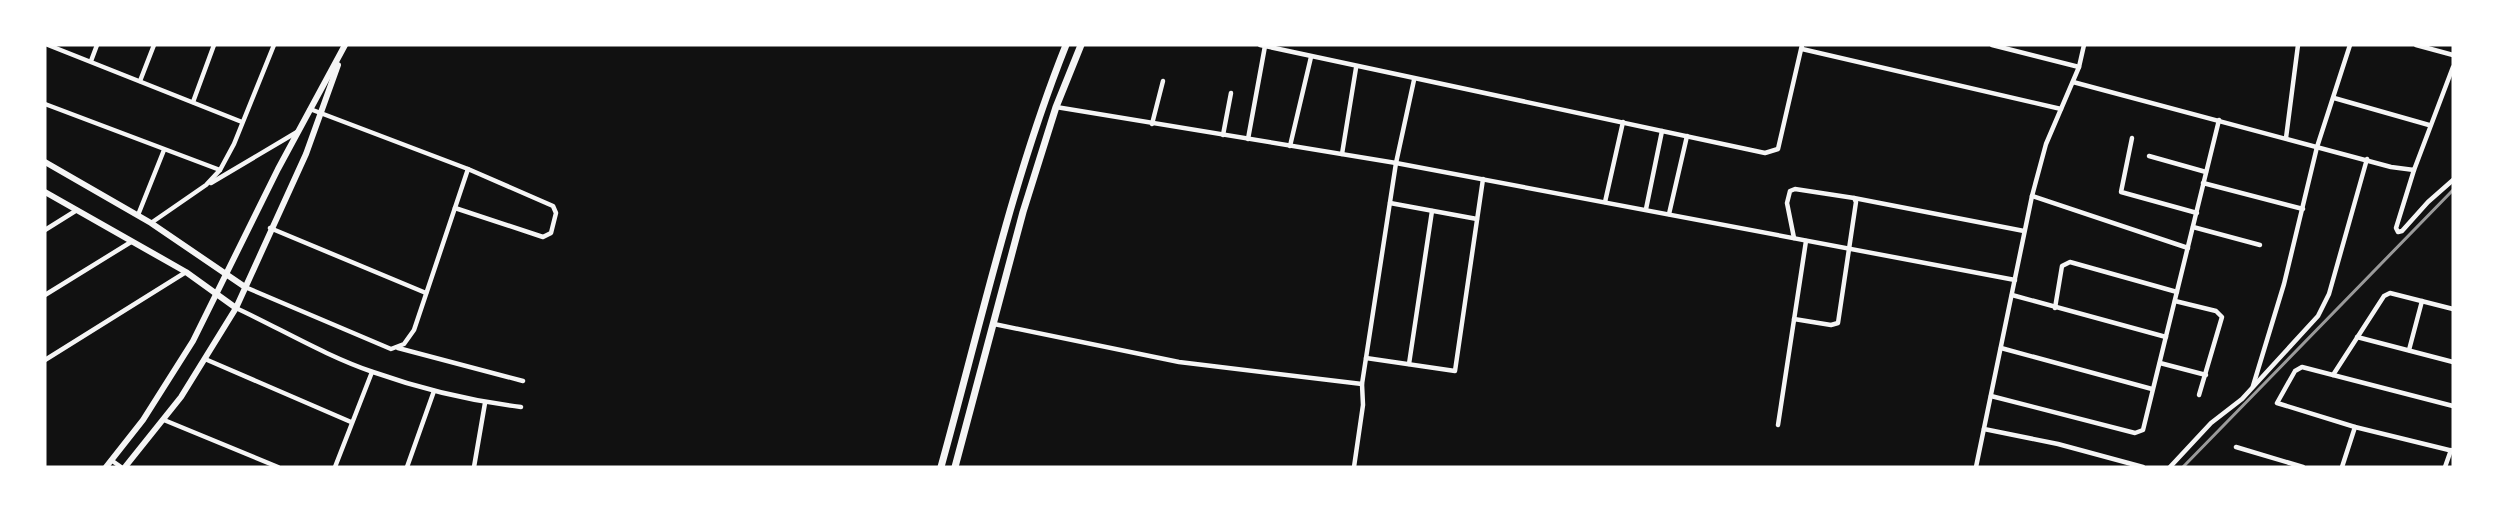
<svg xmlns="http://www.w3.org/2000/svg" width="2498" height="512" viewBox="0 0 2498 512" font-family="Manrope,sans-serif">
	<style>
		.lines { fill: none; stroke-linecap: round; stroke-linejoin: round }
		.minor { stroke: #f5f5f5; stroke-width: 4.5 }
		.tertiary { stroke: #f5f5f5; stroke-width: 6 }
		.secondary { stroke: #f5f5f5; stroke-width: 7 }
		.rail { stroke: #9a9a9a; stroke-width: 3 }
	</style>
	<rect width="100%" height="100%" fill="#111"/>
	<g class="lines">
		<!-- minor -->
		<g class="minor">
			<polyline points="48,45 242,122"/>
			<polyline points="1260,45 1765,153 1778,149 1802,45"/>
			<polyline points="1992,45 2079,67"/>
			<polyline points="2416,45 2453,55"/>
			<polyline points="1802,49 2061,109"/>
			<polyline points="91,61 97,45"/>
			<polyline points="140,81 154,45"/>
			<polyline points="2073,82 2391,167 2414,170 2453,67"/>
			<polyline points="2334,98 2429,125"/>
			<polyline points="193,102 214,45"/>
			<polyline points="45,104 220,170"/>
			<polyline points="1056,107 1396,163 2015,280"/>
			<polyline points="1152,124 1163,81"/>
			<polyline points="1223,135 1231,93"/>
			<polyline points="2132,138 2121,192 2197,213"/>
			<polyline points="2286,138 2298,45"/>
			<polyline points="1248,139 1265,46"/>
			<polyline points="1290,146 1311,57"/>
			<polyline points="1342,154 1356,68"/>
			<polyline points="2149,156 2206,172"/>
			<polyline points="2414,170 2396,228 2398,232 2402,231 2428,202 2453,180"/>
			<polyline points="211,183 297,132"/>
			<polyline points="2203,183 2303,209"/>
			<polyline points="2032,196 2188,248"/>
			<polyline points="1854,198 2024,231"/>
			<polyline points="1605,202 1623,122"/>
			<polyline points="1390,203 1477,219"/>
			<polyline points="455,208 543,237 551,233 556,213 553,206 468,169"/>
			<polyline points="1646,209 1662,131"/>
			<polyline points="1669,214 1687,136"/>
			<polyline points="138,215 164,150"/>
			<polyline points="151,223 206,185 220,170 234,144 274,45"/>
			<polyline points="2193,227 2260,245"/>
			<polyline points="270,228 426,293"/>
			<polyline points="45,230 77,210"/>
			<polyline points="245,287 391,349 404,344 414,330 468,169 310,109"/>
			<polyline points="45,295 131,242"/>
			<polyline points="2012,295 2166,337"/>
			<polyline points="2175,301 2216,311 2222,317 2199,395"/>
			<path d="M 236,308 C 281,329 326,356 373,372 C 421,389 471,401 521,407"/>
			<polyline points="2055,308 2062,266 2070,262 2177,292"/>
			<polyline points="1794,319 1831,325 1838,323 1856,202 1854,198 1795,189 1790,191 1787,203 1794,238"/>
			<polyline points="994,324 1179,362 1362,384"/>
			<polyline points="2357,337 2453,362"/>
			<polyline points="398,348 523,381"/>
			<polyline points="2001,348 2152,389"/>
			<polyline points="2409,350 2422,301"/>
			<polyline points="1366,358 1455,371 1483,179"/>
			<polyline points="205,359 351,422"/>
			<polyline points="45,360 186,272"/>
			<polyline points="2160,363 2206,375"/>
			<polyline points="1409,364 1432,211"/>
			<polyline points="2333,375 2384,296 2390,293 2453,309"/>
			<polyline points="2253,386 2284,284 2317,147 2350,45"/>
			<polyline points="1991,396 2135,433 2143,430 2219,120"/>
			<polyline points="2453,406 2302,367 2295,371 2277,403 2355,427 2453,451"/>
			<polyline points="164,420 278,467"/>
			<polyline points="1778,425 1806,241"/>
			<polyline points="1984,429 2058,444 2143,467"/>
			<polyline points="2236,447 2303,467"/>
			<polyline points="111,460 121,467"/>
			<polyline points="335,467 372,372"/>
			<polyline points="407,467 434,391"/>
			<polyline points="474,467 485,403"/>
			<polyline points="1354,467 1363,405 1362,384 1396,163 1414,80"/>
			<polyline points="1976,467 2032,196 2046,144 2079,67 2084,45"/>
			<polyline points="2170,467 2211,423 2242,399 2318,316 2329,294 2367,159"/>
			<polyline points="2342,467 2355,427"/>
			<polyline points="2445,467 2451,450"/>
		</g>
		<!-- tertiary -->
		<g class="tertiary">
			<polyline points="45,162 151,223 245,287"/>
			<polyline points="45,192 186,272 236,308"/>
			<polyline points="106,467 143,420 193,341 278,169 345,45"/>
			<polyline points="125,467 181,397 236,308 306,154 338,65"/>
		</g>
		<!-- secondary -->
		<g class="secondary">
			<path d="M 941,467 C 980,327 1012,180 1066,45"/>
			<polyline points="955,467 1023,212 1056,107 1081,45"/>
		</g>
		<!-- rail -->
		<polyline class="rail" points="2183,467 2453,190"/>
	</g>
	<!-- border -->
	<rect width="2498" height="512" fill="none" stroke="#ffffff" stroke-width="93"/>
</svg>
